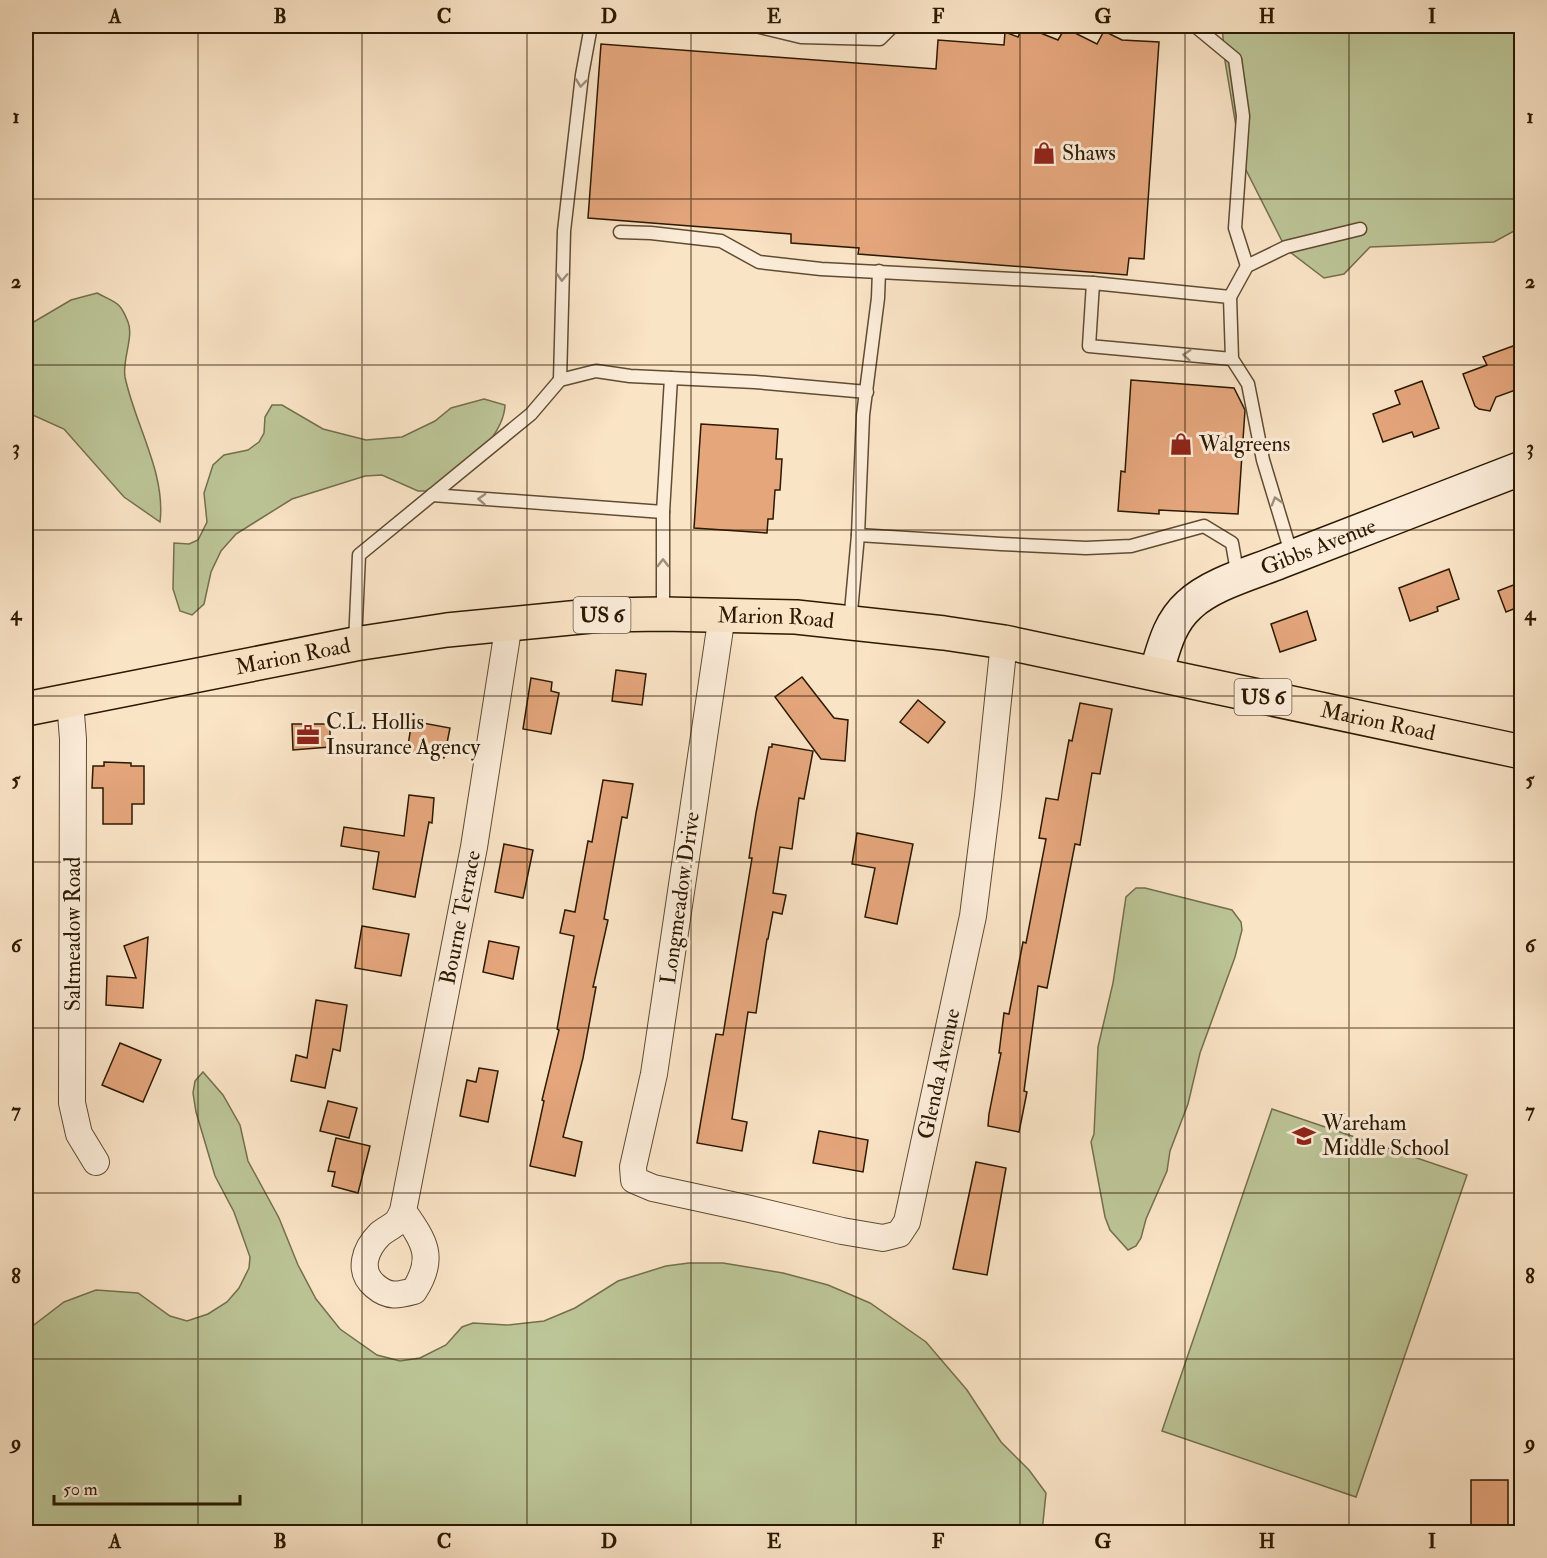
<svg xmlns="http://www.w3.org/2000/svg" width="1547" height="1558" viewBox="0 0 1547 1558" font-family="'IM FELL Double Pica',serif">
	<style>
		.green { fill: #bcc597; stroke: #746f4c; stroke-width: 1.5 }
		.building { fill: #e5a67c; stroke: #2b1900; stroke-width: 1.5 }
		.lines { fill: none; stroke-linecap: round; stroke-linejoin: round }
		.lane-casing { stroke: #5f4c32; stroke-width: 15 }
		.street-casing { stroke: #5f4c32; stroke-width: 28 }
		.secondary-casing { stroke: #2b1900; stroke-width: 36 }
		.primary-casing { stroke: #2b1900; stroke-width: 36 }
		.lane { stroke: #fcedda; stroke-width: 12 }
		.street { stroke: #fcedda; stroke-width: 26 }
		.secondary { stroke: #fcedda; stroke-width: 33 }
		.primary { stroke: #fae4c6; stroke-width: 33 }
		.oneway { stroke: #9e8e78 }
		.grid { fill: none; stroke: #2b1900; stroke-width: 1.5; stroke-opacity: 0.55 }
		.labels { text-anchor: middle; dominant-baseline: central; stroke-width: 6; stroke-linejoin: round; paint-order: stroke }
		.shield { fill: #fcedda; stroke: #6a5941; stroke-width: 1.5 }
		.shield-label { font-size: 21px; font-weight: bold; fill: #2b1900 }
		.poi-label { font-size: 22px; fill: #2b1900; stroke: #fcedda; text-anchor: start }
		.street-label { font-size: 22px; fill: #2b1900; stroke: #fcedda }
		.neatline { fill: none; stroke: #2b1900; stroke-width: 2 }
		.grid-label { font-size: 20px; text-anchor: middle; font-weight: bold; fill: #2b1900 }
	</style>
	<rect width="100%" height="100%" fill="#fae4c6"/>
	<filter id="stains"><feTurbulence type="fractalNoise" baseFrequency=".00333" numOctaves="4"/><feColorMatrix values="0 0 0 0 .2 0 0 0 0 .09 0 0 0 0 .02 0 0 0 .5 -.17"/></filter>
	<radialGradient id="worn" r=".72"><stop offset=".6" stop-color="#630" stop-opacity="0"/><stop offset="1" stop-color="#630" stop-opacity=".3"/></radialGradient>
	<!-- green -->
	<g class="green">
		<polygon points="1222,26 1521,26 1521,221 1516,230 1494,242 1370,247 1344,274 1324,278 1286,249 1242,162 1225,61"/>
		<path d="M 97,293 C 116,303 120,301 128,322 C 134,337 122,360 125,377 C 135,425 166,473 160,522 L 124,497 L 64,429 L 26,412 L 26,324 L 32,323 L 71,300 Z"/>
		<path d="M 484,399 L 505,405 C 504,437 463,469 441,491 L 418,491 L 382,475 L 365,476 L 292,499 L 236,534 L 221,551 L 211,572 L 204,604 L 192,615 L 180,611 L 173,589 L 174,543 L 189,544 L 198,540 L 207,522 L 204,493 L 213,465 L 224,455 L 248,450 L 259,442 L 264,433 L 265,417 L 272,405 L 282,405 L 323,429 L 366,440 L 402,437 L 435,421 L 451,408 Z"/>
		<polygon points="1136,888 1145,888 1232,910 1241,922 1242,930 1235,957 1200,1053 1188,1104 1170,1151 1167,1171 1146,1219 1141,1238 1136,1246 1128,1250 1110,1230 1105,1217 1091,1142 1094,1134 1098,1047 1113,983 1126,897"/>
		<polygon points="203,1072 223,1095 240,1125 248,1161 279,1218 298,1265 316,1299 340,1329 377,1355 400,1361 420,1358 446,1345 462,1327 473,1323 507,1325 544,1321 575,1308 618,1281 666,1266 689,1263 723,1263 783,1273 828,1285 870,1303 926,1342 967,1390 1001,1442 1029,1470 1046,1493 1042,1532 26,1532 26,1331 64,1302 96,1290 138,1293 170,1316 187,1321 208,1314 227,1302 239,1288 249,1268 250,1257 234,1212 215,1176 196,1112 193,1093 195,1081"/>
		<polygon points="1272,1109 1467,1175 1356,1497 1162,1431"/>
	</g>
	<!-- building -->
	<g class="building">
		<polygon points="1023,26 1058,40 1065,28 1097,44 1104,31 1122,40 1159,42 1144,259 1129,258 1127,275 858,254 859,248 791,243 791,234 588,218 601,44 936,69 938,40 1004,45 1005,32 1018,37"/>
		<polygon points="1521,343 1521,388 1496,397 1490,411 1479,409 1475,406 1463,374 1487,365 1483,357"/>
		<polygon points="1131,380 1234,388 1245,410 1238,514 1159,510 1159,514 1118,511 1121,471 1125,472"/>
		<polygon points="1422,381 1439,428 1414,437 1412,432 1383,442 1373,414 1400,404 1395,391"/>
		<polygon points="701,424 778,429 776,459 782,459 780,490 775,490 773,519 768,519 767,533 694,528"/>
		<polygon points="1449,569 1459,599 1437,607 1438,611 1410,621 1399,588"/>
		<polygon points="1521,582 1521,606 1506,612 1498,591"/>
		<polygon points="1307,611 1316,640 1280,652 1271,624"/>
		<polygon points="616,670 646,674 642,705 612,701"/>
		<polygon points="802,677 834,718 848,720 845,761 821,759 775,697"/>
		<polygon points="531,678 552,682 551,691 559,693 551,734 523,729"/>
		<polygon points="918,700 945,722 928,743 900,722"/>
		<polygon points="1080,703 1112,709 1100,774 1092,773 1080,845 1075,844 1047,988 1038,986 1024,1091 1027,1092 1019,1132 988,1126 989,1114 1001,1053 999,1053 1004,1013 1009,1014 1023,942 1026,943 1046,839 1039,838 1046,798 1058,800 1069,740 1072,741"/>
		<polygon points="412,721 450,728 444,758 407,751"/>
		<polygon points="292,724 330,724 330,747 293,750"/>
		<polygon points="772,744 813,751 804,799 799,798 792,849 780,847 773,893 786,895 782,914 773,912 768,939 767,939 756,1013 748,1012 732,1119 747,1122 742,1151 697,1143 716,1034 723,1035 752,858 749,858 756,813 769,747 772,747"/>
		<polygon points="104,762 131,763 131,766 144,766 144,804 132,804 132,824 103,824 103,788 92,788 93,766 104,766"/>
		<polygon points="603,780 633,784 627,818 622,817 604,919 608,920 593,987 596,987 583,1058 563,1137 582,1142 575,1176 530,1166 544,1101 542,1100 559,1030 557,1029 574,936 560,933 565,910 575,912 588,841 592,842"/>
		<polygon points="409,795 434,798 432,823 429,822 415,897 373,889 379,852 341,846 344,827 404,836"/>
		<polygon points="857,833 913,844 897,924 865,917 875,868 852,864"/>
		<polygon points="504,844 533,850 523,898 495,892"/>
		<polygon points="362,926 409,934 401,976 355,968"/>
		<polygon points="148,937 143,1008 106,1005 107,976 136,978 124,946"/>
		<polygon points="489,941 519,947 513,979 483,972"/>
		<polygon points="316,1000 347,1005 340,1051 333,1049 325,1088 291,1081 296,1055 307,1058"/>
		<polygon points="120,1043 161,1060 143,1102 102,1085"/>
		<polygon points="479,1068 498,1071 488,1122 460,1116 467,1080 476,1082"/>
		<polygon points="328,1101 357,1108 349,1138 320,1131"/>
		<polygon points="819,1131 868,1140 863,1172 813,1163"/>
		<polygon points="336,1138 370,1146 358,1193 332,1186 335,1172 328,1171"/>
		<polygon points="976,1162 1006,1168 987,1275 953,1269"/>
		<rect x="1471" y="1480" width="37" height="53"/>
	</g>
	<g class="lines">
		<!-- lane casing -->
		<g class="lane-casing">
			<g id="lane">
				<polyline points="756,26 801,37 880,39 893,26"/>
				<polyline points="1195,26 1235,59 1243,116 1235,228 1247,266"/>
				<polyline points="620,232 651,233 721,241 759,262 821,269 1093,283"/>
				<polyline points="1230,297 1247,266 1286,247 1360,229"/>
				<polyline points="1232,359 1230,297 1093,283 1089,346 1232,359 1248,384 1263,460 1292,556"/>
				<polyline points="560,380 564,231 582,75 591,26"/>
				<polyline points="432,495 663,512"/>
				<polyline points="858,535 1001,544 1086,548 1131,546 1204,526 1232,543 1238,577"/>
				<polyline points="663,614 663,512 671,378"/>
				<polyline points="850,623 858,535 863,415 878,298 879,271"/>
				<polyline points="355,643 359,555 531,414 560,380 596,371 630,376 755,382 867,392"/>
			</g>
		</g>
		<!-- street casing -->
		<g class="street-casing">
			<g id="street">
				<path id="s1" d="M 722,615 L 654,1074 L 633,1167 L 634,1180 L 653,1188 L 750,1209 L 842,1231 L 883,1238 L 899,1234 L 907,1222 L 973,916 L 988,796 L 1004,642"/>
				<polyline points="70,701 73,739 72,1103 79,1134 96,1162"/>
				<path id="s2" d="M 403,1211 C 424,1241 436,1257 414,1291 C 399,1295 389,1298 375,1286 C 357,1271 365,1249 380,1234 C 385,1230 391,1227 396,1223 C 399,1220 401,1215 403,1211 L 474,847 L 509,623"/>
			</g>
		</g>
		<!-- secondary casing -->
		<g class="secondary-casing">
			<g id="secondary">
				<path id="s3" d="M 1156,673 C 1164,647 1169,623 1189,605 C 1211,584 1252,573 1279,562 C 1360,530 1441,500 1522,468"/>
			</g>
		</g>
		<!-- primary casing -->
		<g class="primary-casing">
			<g id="primary">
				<path id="s4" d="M 26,709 L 355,644 L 447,630 L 601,615 L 663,614 L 796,617 L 944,633 L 1004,642 L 1522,752"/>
			</g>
		</g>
		<!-- lane -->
		<use href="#lane" class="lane"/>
		<!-- street -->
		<use href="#street" class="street"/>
		<!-- secondary -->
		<use href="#secondary" class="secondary"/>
		<!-- primary -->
		<use href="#primary" class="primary"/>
	</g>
	<!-- one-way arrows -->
	<defs><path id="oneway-chevron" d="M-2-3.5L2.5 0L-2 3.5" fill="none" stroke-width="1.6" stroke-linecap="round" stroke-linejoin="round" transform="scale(1.5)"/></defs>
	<g class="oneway">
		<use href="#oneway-chevron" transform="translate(581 83) rotate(97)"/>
		<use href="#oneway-chevron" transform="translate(562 277) rotate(92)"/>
		<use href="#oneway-chevron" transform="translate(1187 355) rotate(-175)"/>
		<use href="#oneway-chevron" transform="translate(482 499) rotate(-176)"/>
		<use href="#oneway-chevron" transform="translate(1276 501) rotate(-107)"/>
		<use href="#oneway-chevron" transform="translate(663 563) rotate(-90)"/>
	</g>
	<!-- grid -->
	<path class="grid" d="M 198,26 L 198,1532M 362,26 L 362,1532M 527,26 L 527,1532M 691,26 L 691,1532M 856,26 L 856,1532M 1020,26 L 1020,1532M 1185,26 L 1185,1532M 1349,26 L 1349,1532M 26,199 L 1522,199M 26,365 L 1522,365M 26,530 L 1522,530M 26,696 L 1522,696M 26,862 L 1522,862M 26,1028 L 1522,1028M 26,1193 L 1522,1193M 26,1359 L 1522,1359"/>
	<!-- icons -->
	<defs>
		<g id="shop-bare" transform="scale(1.8)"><path d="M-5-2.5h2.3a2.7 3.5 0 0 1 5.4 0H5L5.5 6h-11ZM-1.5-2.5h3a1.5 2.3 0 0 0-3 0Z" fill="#8f2418" stroke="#fcedda" stroke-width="2.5" paint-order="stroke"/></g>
		<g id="office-bare" transform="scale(1.8)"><path d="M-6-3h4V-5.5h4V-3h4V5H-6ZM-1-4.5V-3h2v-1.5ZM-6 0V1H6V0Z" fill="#8f2418" stroke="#fcedda" stroke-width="2.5" paint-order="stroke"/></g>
		<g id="school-bare" transform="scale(1.8)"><path d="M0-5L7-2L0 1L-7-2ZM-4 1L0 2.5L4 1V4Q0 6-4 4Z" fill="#8f2418" stroke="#fcedda" stroke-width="2.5" paint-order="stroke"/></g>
	</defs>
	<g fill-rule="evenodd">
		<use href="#shop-bare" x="1044" y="153"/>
		<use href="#shop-bare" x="1181" y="444"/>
		<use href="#office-bare" x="308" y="735"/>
		<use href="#school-bare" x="1304" y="1136"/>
	</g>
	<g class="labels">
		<!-- shield labels -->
		<g class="shield">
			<rect x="573.5" y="597" width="57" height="36" rx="4.5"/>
			<rect x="1234.5" y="679" width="57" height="36" rx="4.5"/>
		</g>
		<g class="shield-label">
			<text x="602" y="615">US 6</text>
			<text x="1263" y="697">US 6</text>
		</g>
		<!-- poi labels -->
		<g class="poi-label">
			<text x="1062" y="153">Shaws</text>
			<text x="1199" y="444">Walgreens</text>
			<text x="326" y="722">C.L. Hollis<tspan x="326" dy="25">Insurance Agency</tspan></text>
			<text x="1322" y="1123">Wareham<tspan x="1322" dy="25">Middle School</tspan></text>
		</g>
		<!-- street labels -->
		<g class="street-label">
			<text stroke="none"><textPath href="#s3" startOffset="219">Gibbs Avenue</textPath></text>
			<text stroke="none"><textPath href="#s4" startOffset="758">Marion Road</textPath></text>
			<text stroke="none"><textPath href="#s4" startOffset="272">Marion Road</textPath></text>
			<text stroke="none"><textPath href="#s4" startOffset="1370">Marion Road</textPath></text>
			<text transform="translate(680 898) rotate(-82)">Longmeadow Drive</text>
			<text stroke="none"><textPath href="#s2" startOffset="522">Bourne Terrace</textPath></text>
			<text transform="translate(73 934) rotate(-90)">Saltmeadow Road</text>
			<text stroke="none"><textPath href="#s1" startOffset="1011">Glenda Avenue</textPath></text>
		</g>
	</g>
	<!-- margin -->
	<rect width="1547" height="1558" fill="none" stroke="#fae4c6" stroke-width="66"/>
	<!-- scale -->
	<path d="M54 1495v9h186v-9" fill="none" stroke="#2b1900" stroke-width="3"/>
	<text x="63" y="1495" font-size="18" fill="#2b1900" stroke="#fcedda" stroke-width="4.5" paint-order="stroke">50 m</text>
	<rect x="33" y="33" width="1481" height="1492" class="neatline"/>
	<g class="grid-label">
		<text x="115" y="23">A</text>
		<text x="280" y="23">B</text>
		<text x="444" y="23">C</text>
		<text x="609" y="23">D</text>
		<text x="774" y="23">E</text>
		<text x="938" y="23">F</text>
		<text x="1103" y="23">G</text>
		<text x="1267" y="23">H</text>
		<text x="1432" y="23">I</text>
		<text x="16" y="123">1</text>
		<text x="1530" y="123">1</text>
		<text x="16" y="288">2</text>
		<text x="1530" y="288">2</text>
		<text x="16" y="454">3</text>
		<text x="1530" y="454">3</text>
		<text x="16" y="620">4</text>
		<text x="1530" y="620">4</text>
		<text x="16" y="786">5</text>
		<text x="1530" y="786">5</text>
		<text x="16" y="952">6</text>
		<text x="1530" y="952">6</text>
		<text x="16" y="1117">7</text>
		<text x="1530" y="1117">7</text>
		<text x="16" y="1283">8</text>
		<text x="1530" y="1283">8</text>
		<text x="16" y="1449">9</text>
		<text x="1530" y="1449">9</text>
		<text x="115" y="1548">A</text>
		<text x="280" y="1548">B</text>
		<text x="444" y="1548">C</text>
		<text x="609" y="1548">D</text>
		<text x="774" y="1548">E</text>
		<text x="938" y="1548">F</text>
		<text x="1103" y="1548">G</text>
		<text x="1267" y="1548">H</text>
		<text x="1432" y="1548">I</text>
	</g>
	<rect width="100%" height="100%" filter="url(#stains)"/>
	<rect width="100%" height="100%" fill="url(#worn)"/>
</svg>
